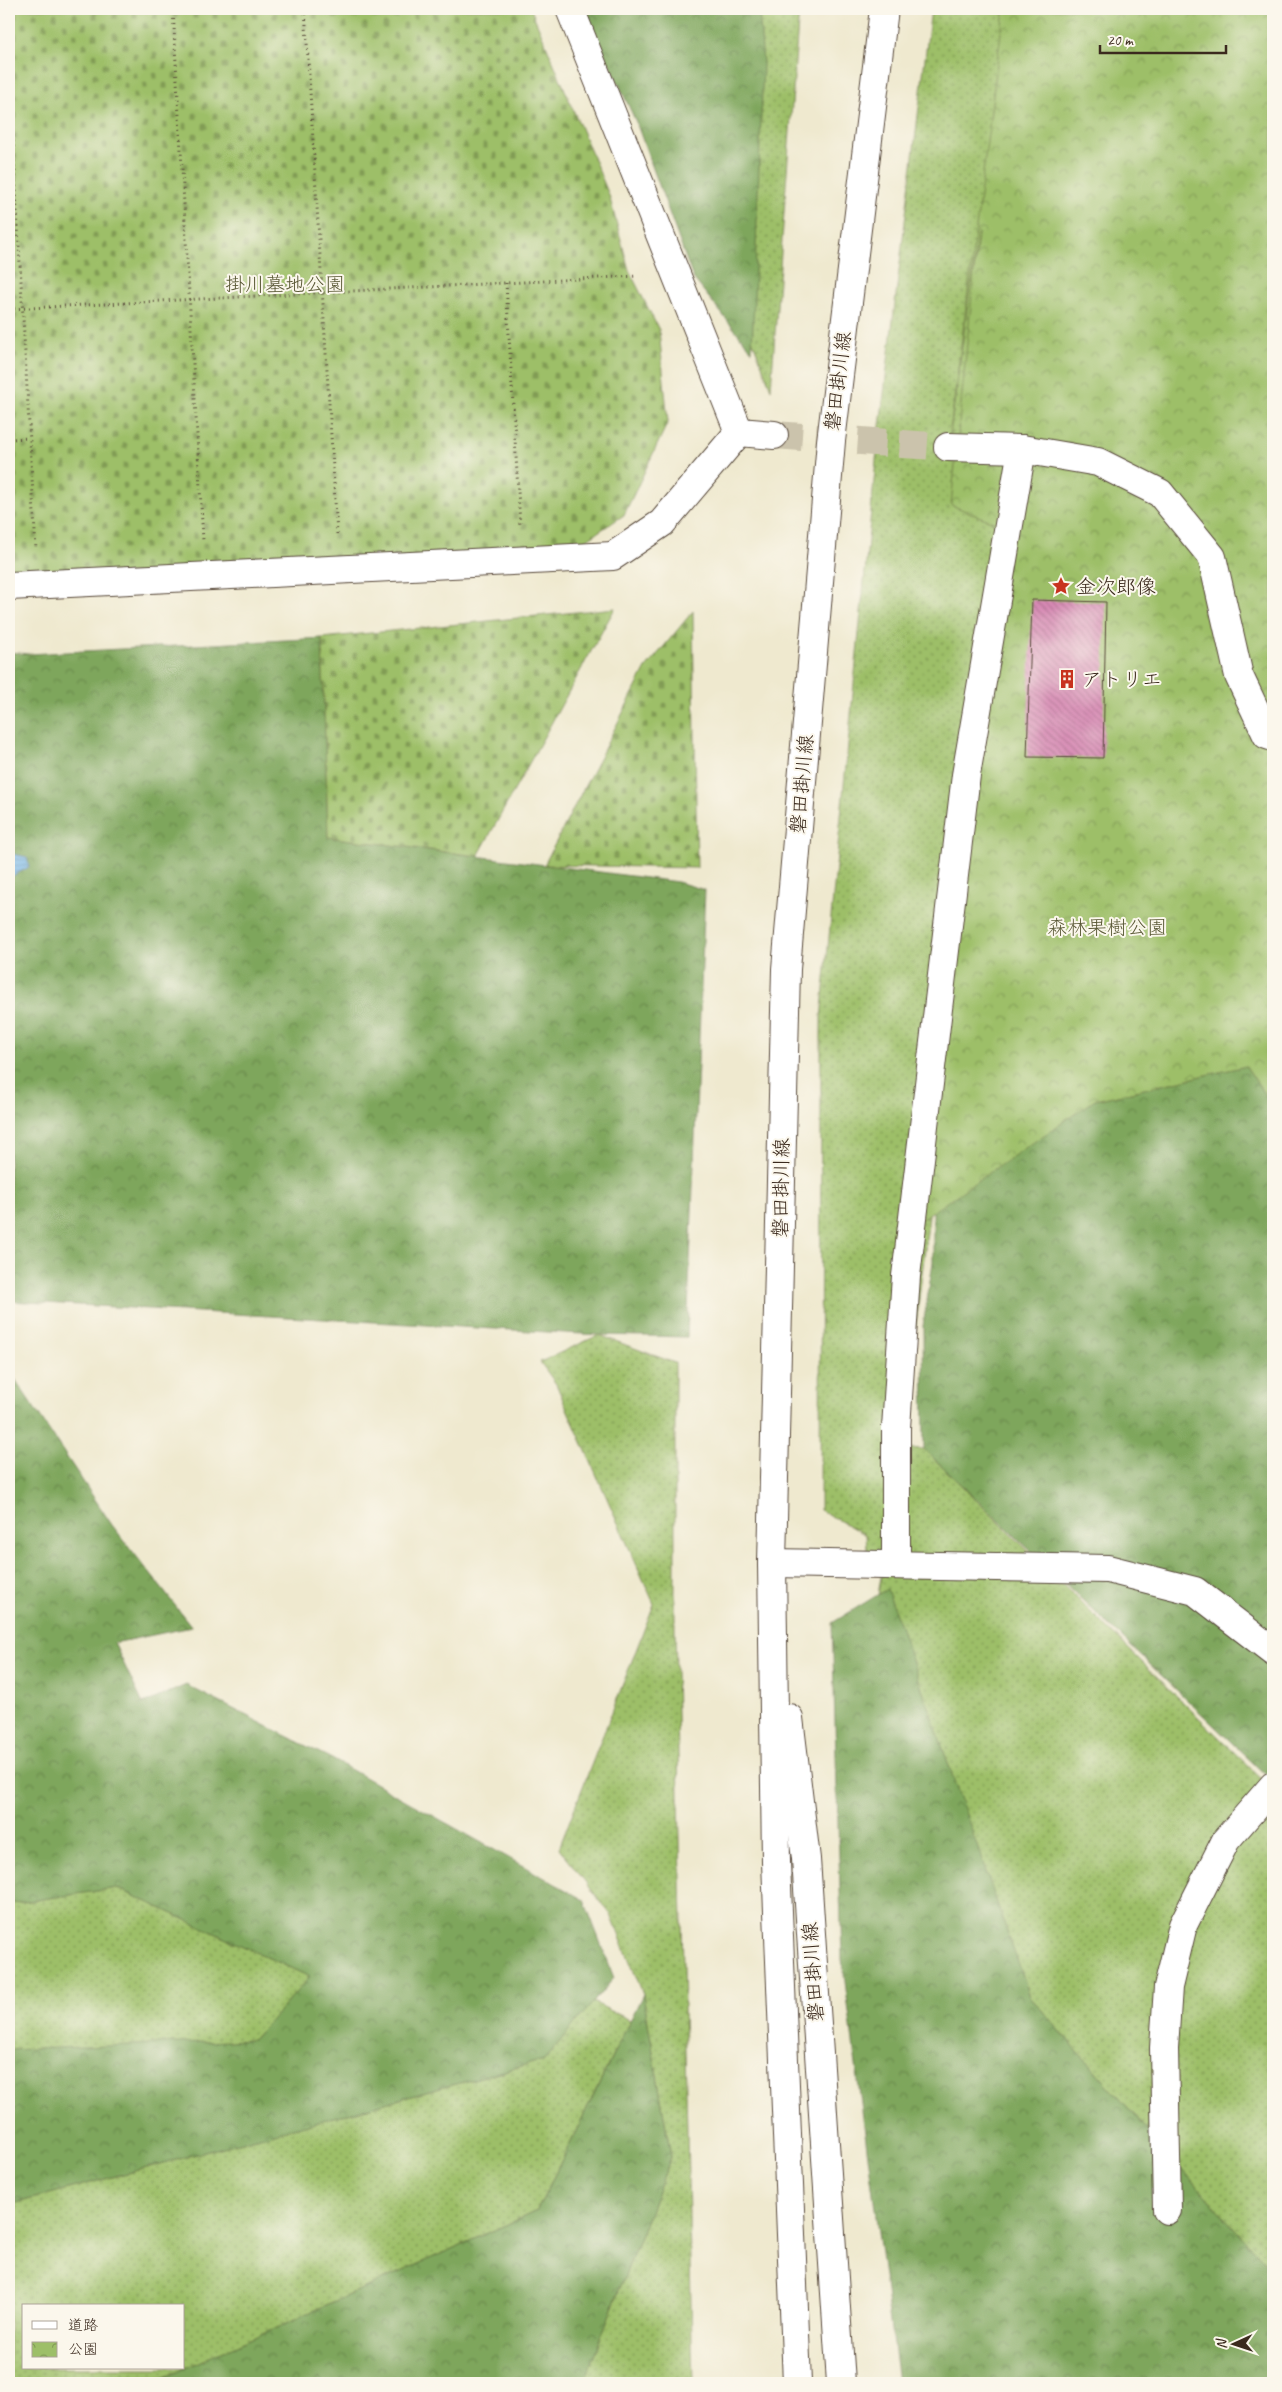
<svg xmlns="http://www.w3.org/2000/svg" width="1282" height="2392" viewBox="0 0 1282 2392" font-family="Caveat,'Klee One',sans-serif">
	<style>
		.grass { fill: url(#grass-dots); stroke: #6c7443; fill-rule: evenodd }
		.forest { fill: url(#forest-crowns); stroke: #5c683d }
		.cemetery { fill: url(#cemetery-stones); stroke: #6c7443 }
		.park { fill: url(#park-crowns); stroke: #6c7443 }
		.water { fill: url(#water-rules); stroke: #587084 }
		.building { fill: url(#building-back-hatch) }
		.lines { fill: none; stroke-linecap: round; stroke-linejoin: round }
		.minor-tunnel { stroke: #cbc3ac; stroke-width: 28; stroke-dasharray: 28 14; stroke-linecap: butt }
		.minor-casing { stroke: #564739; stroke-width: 30 }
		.major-casing { stroke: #564739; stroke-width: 30 }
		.path { stroke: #564739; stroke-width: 3; stroke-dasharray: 1 4; stroke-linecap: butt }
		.minor { stroke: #fff; stroke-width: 28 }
		.major { stroke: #fff; stroke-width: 28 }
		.labels { text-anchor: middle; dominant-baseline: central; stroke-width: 4; stroke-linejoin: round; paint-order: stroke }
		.park-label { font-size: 20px; fill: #585734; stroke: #fbf7ec }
		.street-label { font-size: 20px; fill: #3b2a1e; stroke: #fbf7ec }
		.poi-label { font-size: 20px; fill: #3b2a1e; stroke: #fbf7ec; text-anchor: start }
	</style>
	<defs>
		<pattern id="grass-dots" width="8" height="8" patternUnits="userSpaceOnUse" patternTransform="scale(1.25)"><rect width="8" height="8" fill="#9dbf68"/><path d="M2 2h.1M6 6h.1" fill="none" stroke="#819b55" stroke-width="1.8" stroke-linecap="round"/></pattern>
		<pattern id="forest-crowns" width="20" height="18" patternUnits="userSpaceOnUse" patternTransform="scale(1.25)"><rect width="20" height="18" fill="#7ea65c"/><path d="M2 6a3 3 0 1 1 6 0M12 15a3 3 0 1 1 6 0" fill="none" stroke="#68874b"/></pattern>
		<pattern id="cemetery-stones" width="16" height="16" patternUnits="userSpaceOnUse" patternTransform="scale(1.25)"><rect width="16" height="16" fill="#9dbf68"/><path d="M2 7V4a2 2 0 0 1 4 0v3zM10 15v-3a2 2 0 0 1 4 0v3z" fill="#819b55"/></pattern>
		<pattern id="park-crowns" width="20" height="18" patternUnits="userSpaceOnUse" patternTransform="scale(1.25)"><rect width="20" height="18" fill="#9dbf68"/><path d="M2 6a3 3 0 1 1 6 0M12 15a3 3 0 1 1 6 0" fill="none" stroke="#819b55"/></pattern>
		<pattern id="water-rules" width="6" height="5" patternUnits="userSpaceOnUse" patternTransform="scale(1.25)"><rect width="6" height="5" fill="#74b6e9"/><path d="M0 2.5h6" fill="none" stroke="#6094bc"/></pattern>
		<pattern id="building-back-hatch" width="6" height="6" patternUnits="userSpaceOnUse" patternTransform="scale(1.25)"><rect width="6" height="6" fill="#d789b4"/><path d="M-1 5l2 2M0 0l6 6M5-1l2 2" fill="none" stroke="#b07092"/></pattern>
	</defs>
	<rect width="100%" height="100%" fill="#fbf7ec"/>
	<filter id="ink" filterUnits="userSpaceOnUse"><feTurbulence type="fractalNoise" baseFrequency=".02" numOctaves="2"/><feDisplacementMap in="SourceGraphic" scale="10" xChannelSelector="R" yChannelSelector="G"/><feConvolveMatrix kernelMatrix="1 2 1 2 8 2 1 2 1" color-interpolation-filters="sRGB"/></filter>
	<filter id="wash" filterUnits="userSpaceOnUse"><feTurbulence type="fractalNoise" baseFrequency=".0096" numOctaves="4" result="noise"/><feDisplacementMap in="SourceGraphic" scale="20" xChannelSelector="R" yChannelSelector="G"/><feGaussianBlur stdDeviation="1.12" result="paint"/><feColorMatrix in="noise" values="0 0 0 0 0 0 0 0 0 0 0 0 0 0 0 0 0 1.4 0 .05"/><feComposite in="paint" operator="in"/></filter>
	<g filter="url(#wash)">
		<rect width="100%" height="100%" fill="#efe9cf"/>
		<!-- grass -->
		<g class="grass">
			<polygon points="759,9 799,9 771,389 752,339"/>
			<polygon points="931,9 1012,9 1020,463 901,1448 924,1449 1273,1790 1273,2272 1030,1997 878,1595 883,1564 868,1565 866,1535 820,1510 821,1018 877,450"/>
			<polygon points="599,1335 675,1363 675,1628 693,2383 583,2383 671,2157 643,1994 611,1915 559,1848 654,1604 556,1384 540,1362"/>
			<polygon points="117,1888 310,1977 253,2040 9,2053 9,1904"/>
			<path d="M 593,2002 L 630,2020 L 537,2211 L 165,2377 L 142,2383 L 9,2383 L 9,2205 L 544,2060 ZM 24,2306 L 184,2306 L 184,2368 L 24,2368 Z"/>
		</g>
		<!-- forest -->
		<g class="forest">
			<polygon points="584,9 759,9 763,64 752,351 693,278 636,122"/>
			<polygon points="322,638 328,837 678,882 705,890 687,1337 599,1335 9,1301 9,652 29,654"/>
			<polygon points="1246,1066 1273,1107 1273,1782 924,1449 923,1326 933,1262 933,1184 1095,1100"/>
			<polygon points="9,1370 112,1525 192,1627 114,1643 143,1704 186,1685 332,1759 584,1900 614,1978 544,2060 9,2205 9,2050 253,2040 310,1977 117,1888 9,1904"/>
			<polygon points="887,1589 1030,1997 1273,2272 1273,2383 898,2383 842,1959 832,1623"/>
			<polygon points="643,1994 671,2157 583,2383 142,2383 165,2377 537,2211"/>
		</g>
		<!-- cemetery -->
		<g class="cemetery">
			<polygon points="9,9 531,9 609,195 629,270 659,330 668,422 624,515 563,555 9,579"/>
			<polygon points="615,608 478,856 328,837 322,638"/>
			<polygon points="693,611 697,868 544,865 646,668"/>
		</g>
		<!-- park -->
		<polygon class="park" points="1004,9 1273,9 1273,1107 1246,1066 1095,1100 913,1225 1008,528 951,505 978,233 948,447"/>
		<!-- water -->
		<polygon class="water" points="13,854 27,857 29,867 9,878 9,856"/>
		<g id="blocks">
			<!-- building -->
			<polygon class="building" points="1032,600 1106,602 1103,758 1027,757"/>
		</g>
	</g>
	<g filter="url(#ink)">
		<use href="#blocks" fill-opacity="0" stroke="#564739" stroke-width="1"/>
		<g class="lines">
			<!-- minor-tunnel -->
			<polyline class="minor-tunnel" points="774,435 948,447"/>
			<!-- minor casing -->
			<g class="minor-casing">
				<g id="minor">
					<polyline points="570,9 739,432"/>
					<polyline points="739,432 774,435"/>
					<polyline points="948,447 1022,449 1098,462 1160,493 1212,557 1239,676 1267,735 1273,737"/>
					<polyline points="9,586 613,556 662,523 739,432"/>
					<polyline points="772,1563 1108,1569 1195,1591 1273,1651"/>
					<polyline points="896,1564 896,1428 906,1276 966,775 1022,449"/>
					<polyline points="1167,2210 1164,2048 1168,1987 1183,1925 1226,1840 1273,1786"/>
				</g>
			</g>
			<!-- major casing -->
			<g class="major-casing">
				<g id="major">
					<polyline points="789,1718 806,1859 841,2383"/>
					<polyline points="797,2383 776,1862 772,1563 786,969 831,441 884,9"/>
				</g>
			</g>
			<!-- path -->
			<g class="path">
				<polyline points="173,9 203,541"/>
				<polyline points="305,9 337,534"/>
				<polyline points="9,66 36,550"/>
				<polyline points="506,283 520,525"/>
				<polyline points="9,309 637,276"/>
				<polyline points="9,439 29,438"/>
			</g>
			<!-- minor -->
			<use href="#minor" class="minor"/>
			<!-- major -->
			<use href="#major" class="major"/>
		</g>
	</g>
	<!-- icons -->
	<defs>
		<g id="sight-bare" transform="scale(1.5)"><path d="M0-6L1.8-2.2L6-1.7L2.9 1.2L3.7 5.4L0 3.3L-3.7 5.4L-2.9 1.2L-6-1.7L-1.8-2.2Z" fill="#c8321e" stroke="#fbf7ec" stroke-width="2.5" paint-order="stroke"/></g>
		<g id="building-bare" transform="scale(1.5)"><path d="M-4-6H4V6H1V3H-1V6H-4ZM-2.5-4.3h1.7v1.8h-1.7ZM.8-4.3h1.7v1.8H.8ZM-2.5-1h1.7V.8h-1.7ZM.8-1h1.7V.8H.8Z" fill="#c8321e" stroke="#fbf7ec" stroke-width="2.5" paint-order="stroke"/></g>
	</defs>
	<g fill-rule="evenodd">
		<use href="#sight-bare" x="1061" y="586"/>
		<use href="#building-bare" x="1067" y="679"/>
	</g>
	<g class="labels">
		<!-- park labels -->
		<g class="park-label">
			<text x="285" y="284">掛川墓地公園</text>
			<text x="1107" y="927">森林果樹公園</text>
		</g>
		<!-- street labels -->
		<g class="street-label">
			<text transform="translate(838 381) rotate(-83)">磐田掛川線</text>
			<text transform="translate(802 784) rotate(-85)">磐田掛川線</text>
			<text transform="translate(781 1188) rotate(-89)">磐田掛川線</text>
			<text transform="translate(813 1972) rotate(-94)">磐田掛川線</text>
		</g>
		<!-- poi labels -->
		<g class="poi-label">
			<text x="1076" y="586">金次郎像</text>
			<text x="1082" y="679">アトリエ</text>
		</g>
	</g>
	<!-- margin -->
	<rect width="1282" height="2392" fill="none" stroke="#fbf7ec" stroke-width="30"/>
	<!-- legend -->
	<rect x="22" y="2304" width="162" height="65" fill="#fbf7ec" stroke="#aea59a"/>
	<rect x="32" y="2321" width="25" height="8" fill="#ffffff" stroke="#aea59a"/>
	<text x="68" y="2330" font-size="15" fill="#3b2a1e">道路</text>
	<rect x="32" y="2342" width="25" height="15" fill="url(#park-crowns)" stroke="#aea59a"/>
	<text x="68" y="2354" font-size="15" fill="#3b2a1e">公園</text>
	<!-- north arrow -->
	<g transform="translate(1234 2344) rotate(267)" stroke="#fbf7ec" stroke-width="4" paint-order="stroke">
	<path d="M0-4L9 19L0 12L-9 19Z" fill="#3b2a1e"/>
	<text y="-8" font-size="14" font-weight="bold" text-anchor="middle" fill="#3b2a1e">N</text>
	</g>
	<!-- scale -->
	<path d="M1100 45v8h126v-8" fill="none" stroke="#3b2a1e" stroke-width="2.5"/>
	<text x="1107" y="45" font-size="15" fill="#3b2a1e" stroke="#fbf7ec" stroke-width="4" paint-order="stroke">20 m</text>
</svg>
